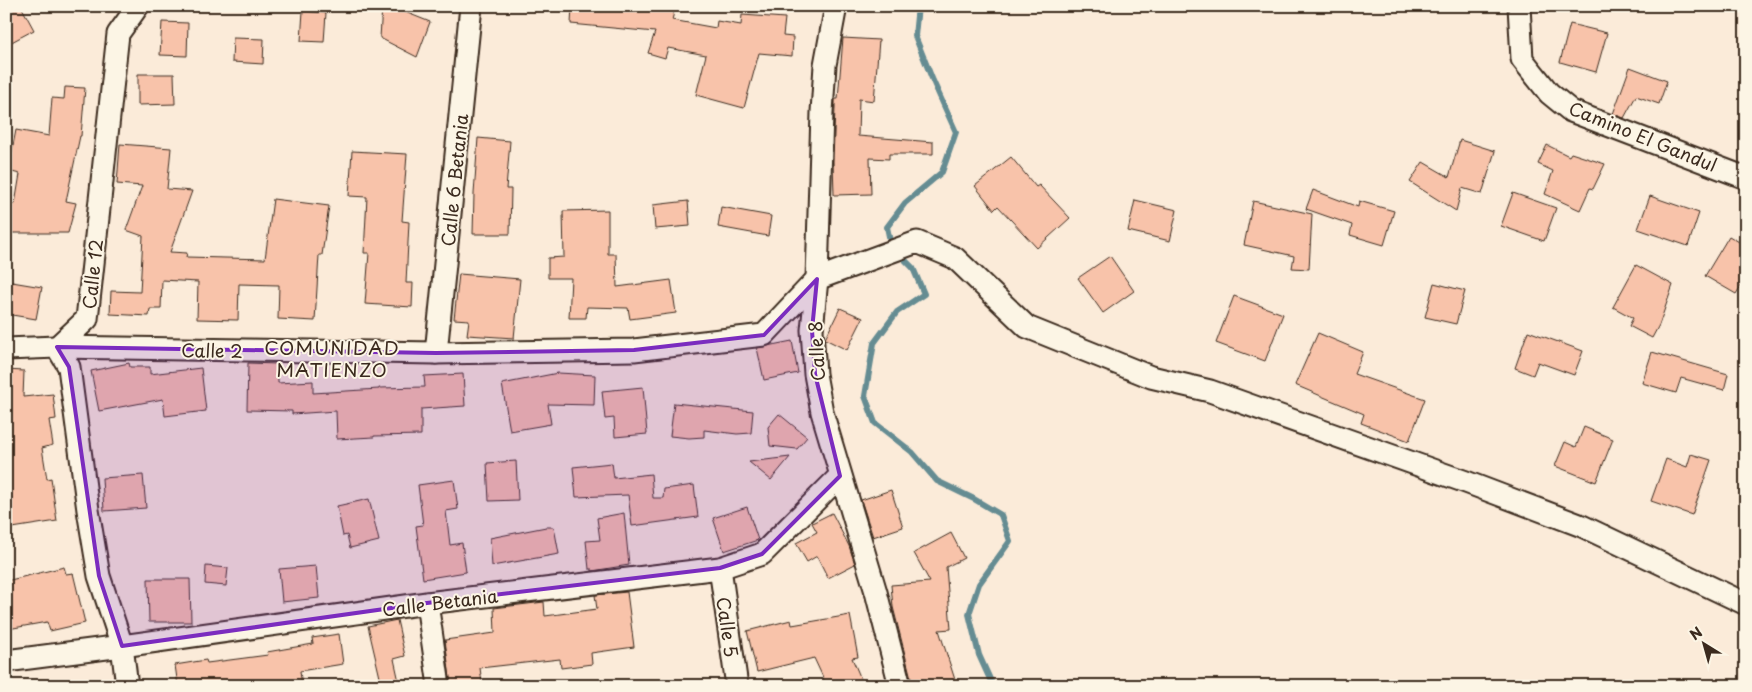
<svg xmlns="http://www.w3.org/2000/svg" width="1752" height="692" viewBox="0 0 1752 692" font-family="'Playpen Sans',sans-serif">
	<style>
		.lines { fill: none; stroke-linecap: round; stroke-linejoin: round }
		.stream { stroke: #658c92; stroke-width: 6 }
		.building { fill: #f8c3aa; stroke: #3b2a1e }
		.minor-casing { stroke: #3b2a1e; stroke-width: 25 }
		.minor { stroke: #fcf5e5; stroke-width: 21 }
		.marked { fill: #7b2cbf; fill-opacity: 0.2; stroke: #7b2cbf; stroke-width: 4; stroke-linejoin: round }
		.labels { text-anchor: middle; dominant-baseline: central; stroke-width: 4; stroke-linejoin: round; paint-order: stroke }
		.street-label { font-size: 18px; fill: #3b2a1e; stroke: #fcf5e5 }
		.neighbourhood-label { font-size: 19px; letter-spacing: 1px; fill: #3b2a1e; stroke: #fcf5e5 }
	</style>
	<rect width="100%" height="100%" fill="#fbebd9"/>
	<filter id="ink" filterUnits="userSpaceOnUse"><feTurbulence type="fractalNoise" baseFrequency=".02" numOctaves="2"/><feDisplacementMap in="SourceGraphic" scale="10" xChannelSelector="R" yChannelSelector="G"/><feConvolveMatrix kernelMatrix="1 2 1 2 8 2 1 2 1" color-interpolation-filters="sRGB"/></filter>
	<g filter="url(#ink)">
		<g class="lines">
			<!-- stream -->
			<polyline class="stream" points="918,6 915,36 933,81 956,132 942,172 905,203 887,227 891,246 913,268 924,294 897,312 874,343 865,396 875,423 912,452 937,481 974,499 1001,515 1010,541 979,584 969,614 979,655 993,686"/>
		</g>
		<!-- building -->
		<g class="building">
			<polygon points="6,6 21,6 34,30 6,45"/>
			<polygon points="382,6 405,6 405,12 430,22 417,57 380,38"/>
			<polygon points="572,6 648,6 674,12 672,20 716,28 717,21 741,25 742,15 785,18 783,36 793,37 792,56 759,53 744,108 696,95 706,55 668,48 665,58 648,53 655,32 571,24"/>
			<polygon points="303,11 326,13 324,42 301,41"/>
			<polygon points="162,22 188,23 187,56 160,55"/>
			<polygon points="1570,24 1607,33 1596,72 1560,62"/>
			<polygon points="233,38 264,39 263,64 232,62"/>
			<polygon points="843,38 879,40 874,101 859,99 858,136 933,142 933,154 889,154 889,159 870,158 871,194 834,195 833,161 835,107 835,99 838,99"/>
			<polygon points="1630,67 1667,81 1659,104 1636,96 1624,118 1613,114"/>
			<polygon points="138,74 174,74 175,104 138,105"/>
			<polygon points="65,87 85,88 81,136 80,136 66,201 76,203 68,233 6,233 6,206 15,204 20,174 8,171 16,130 49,136 52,98 64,99"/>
			<polygon points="478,138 510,141 506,189 511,189 510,234 473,234 474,194"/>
			<polygon points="1460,140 1495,151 1482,194 1462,188 1456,211 1410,182 1423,162 1449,177"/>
			<polygon points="120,144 171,148 167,189 192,191 170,252 187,253 186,257 265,259 273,199 329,206 322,255 319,255 315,321 278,319 279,285 239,284 238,320 197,319 198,282 162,280 161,309 150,309 149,316 110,314 111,291 140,292 143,236 126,230 142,186 117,184"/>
			<polygon points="1547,145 1569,156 1571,153 1605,164 1593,189 1590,188 1580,210 1545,194 1553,171 1538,164"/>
			<polygon points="352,151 407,154 402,221 409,222 406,283 413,283 412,307 365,304 369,253 364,253 367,197 349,196"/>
			<polygon points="1011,157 1036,187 1039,185 1070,218 1037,248 998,206 994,210 975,186"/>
			<polygon points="1313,190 1358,207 1359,201 1394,211 1384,245 1350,235 1352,225 1306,209"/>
			<polygon points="1513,193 1556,208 1544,241 1501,226"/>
			<polygon points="1650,196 1699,213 1688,246 1638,229"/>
			<polygon points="1135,200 1177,210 1170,241 1128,231"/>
			<polygon points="688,201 690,226 655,229 653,205"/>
			<polygon points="1253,201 1312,214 1309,269 1292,268 1294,256 1244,245"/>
			<polygon points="721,207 771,216 768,236 718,227"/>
			<polygon points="608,210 608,254 616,254 617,287 671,280 676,313 630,319 628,308 587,307 586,318 569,318 571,278 548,278 548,258 564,257 563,211"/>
			<polygon points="1729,236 1746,246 1746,278 1736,294 1705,276"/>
			<polygon points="1110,256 1134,291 1103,313 1078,278"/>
			<polygon points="1636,265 1673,285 1659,325 1652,338 1629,326 1633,318 1613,307"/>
			<polygon points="459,274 520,279 514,338 467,335 469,320 454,319"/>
			<polygon points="6,281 42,287 36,319 6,314"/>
			<polygon points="1434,283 1465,291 1456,324 1425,317"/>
			<polygon points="1234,296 1283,314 1265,361 1216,343"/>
			<polygon points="840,308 863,318 847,350 825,339"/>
			<polygon points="1528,331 1583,351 1574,375 1538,362 1533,375 1515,368"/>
			<polygon points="1318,333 1363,352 1354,374 1425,399 1409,441 1361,423 1364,414 1295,385"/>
			<polygon points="792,341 798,373 764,380 757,348"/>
			<polygon points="1652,352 1728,374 1724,390 1681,378 1676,393 1642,383"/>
			<polygon points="129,363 130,367 150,367 150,374 201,368 206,411 165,416 163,399 99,411 91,371"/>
			<polygon points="248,363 278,364 278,383 313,381 313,393 379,389 379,388 425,387 424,376 463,374 465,406 421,409 421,435 374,436 374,437 337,439 336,411 292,414 292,411 247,410"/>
			<polygon points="6,370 24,371 23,397 53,394 56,419 49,420 53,445 42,448 47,479 51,478 57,521 6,529"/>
			<polygon points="558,373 595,375 594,405 548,404 551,424 510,431 502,384"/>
			<polygon points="643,387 647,434 615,437 614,418 605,419 602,391"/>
			<polygon points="674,403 753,411 751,433 737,434 704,430 704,437 689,438 670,436"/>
			<polygon points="779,414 807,437 797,449 770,446 768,427"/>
			<polygon points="1584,427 1613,439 1596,482 1555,466 1565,442 1576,447"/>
			<polygon points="1691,454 1711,460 1692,515 1651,501 1666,459 1687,467"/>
			<polygon points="790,457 771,480 749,462"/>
			<polygon points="516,461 518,500 489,501 487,463"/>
			<polygon points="612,463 614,478 651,474 653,498 663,498 664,489 694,485 698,517 632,526 628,495 576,497 573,467"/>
			<polygon points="143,475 146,508 104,511 102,478"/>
			<polygon points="454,480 458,509 446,511 450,545 462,543 466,572 423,579 416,526 423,525 418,485"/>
			<polygon points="891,490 903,527 873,537 861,500"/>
			<polygon points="369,499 379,541 350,548 347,535 343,536 337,506"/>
			<polygon points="747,507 758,540 724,551 713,518"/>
			<polygon points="624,513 629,565 592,571 592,569 589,569 586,541 600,540 597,518"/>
			<polygon points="832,513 849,546 855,564 828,578 817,556 807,562 796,543 817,532 812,523"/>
			<polygon points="546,527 554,527 559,554 492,566 490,538"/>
			<polygon points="951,533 964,558 946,567 951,629 939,630 957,686 913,686 893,607 891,585 930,582 914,553"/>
			<polygon points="206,566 228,568 226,586 205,584"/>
			<polygon points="316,566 319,598 282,602 279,569"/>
			<polygon points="64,567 66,574 73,573 85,623 50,631 47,622 8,629 6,581"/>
			<polygon points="148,579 190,579 191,622 149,622"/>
			<polygon points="627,592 634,647 591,653 592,664 561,668 560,659 480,668 482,683 451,686 445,640 495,633 494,608 544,602 545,616 597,609 595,595"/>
			<polygon points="850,615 858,657 852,658 864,686 827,686 814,658 757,672 747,631 791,620 792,625"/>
			<polygon points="397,620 405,656 394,659 400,686 382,686 368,626"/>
			<polygon points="339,634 343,664 300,671 302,686 178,686 175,665 206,660 207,663 268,655 267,652 313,644 312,638"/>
		</g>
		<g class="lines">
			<!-- minor casing -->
			<g class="minor-casing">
				<g id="minor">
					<polyline points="836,6 825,65 822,112 817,279 812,330 815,374 822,412 876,592 900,686"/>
					<polyline points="1519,6 1522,59 1549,93 1571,111 1746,178"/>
					<polyline points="6,349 57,347 436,353 634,350 764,335 817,279 917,242 955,258 1027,327 1151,377 1210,391 1466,482 1582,526 1746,604"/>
					<polyline points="436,353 471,6"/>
					<polyline points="720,568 737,686"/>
					<polyline points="427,603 439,686"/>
					<polyline points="6,661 122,646 427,603 720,568 762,554 840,476"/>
					<polyline points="127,686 122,646 99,576 88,510 69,367 57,347 87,319 118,34 138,6"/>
				</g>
			</g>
			<!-- minor -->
			<use href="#minor" class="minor"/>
		</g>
	</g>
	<!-- marked area -->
	<path class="marked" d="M 817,279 L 812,330 L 815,374 L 840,476 L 762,554 L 720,568 L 427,603 L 122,646 L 99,576 L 69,367 L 57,347 L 436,353 L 634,350 L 764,335 Z"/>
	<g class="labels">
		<!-- street labels -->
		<g class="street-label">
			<text transform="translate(1643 136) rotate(22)">Camino El Gandul</text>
			<text transform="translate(454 180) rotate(-84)">Calle 6 Betania</text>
			<text transform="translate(92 274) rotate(-84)">Calle 12</text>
			<text transform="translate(212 350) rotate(1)">Calle 2</text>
			<text transform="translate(816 351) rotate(-93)">Calle 8</text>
			<text transform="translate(440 602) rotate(-7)">Calle Betania</text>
			<text transform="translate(728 627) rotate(82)">Calle 5</text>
		</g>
		<!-- neighbourhood labels -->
		<g class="neighbourhood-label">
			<text x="332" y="347">COMUNIDAD<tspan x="332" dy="22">MATIENZO</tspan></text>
		</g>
	</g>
	<!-- margin -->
	<rect width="1752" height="692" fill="none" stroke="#fcf5e5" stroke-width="25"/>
	<rect x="12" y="12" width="1727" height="667" fill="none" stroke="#3b2a1e" stroke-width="2" filter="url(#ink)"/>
	<!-- north arrow -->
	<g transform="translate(1704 644) rotate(323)" stroke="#fcf5e5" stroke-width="4" paint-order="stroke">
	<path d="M0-4L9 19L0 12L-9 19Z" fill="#3b2a1e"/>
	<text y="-8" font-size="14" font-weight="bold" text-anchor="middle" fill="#3b2a1e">N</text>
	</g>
</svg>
